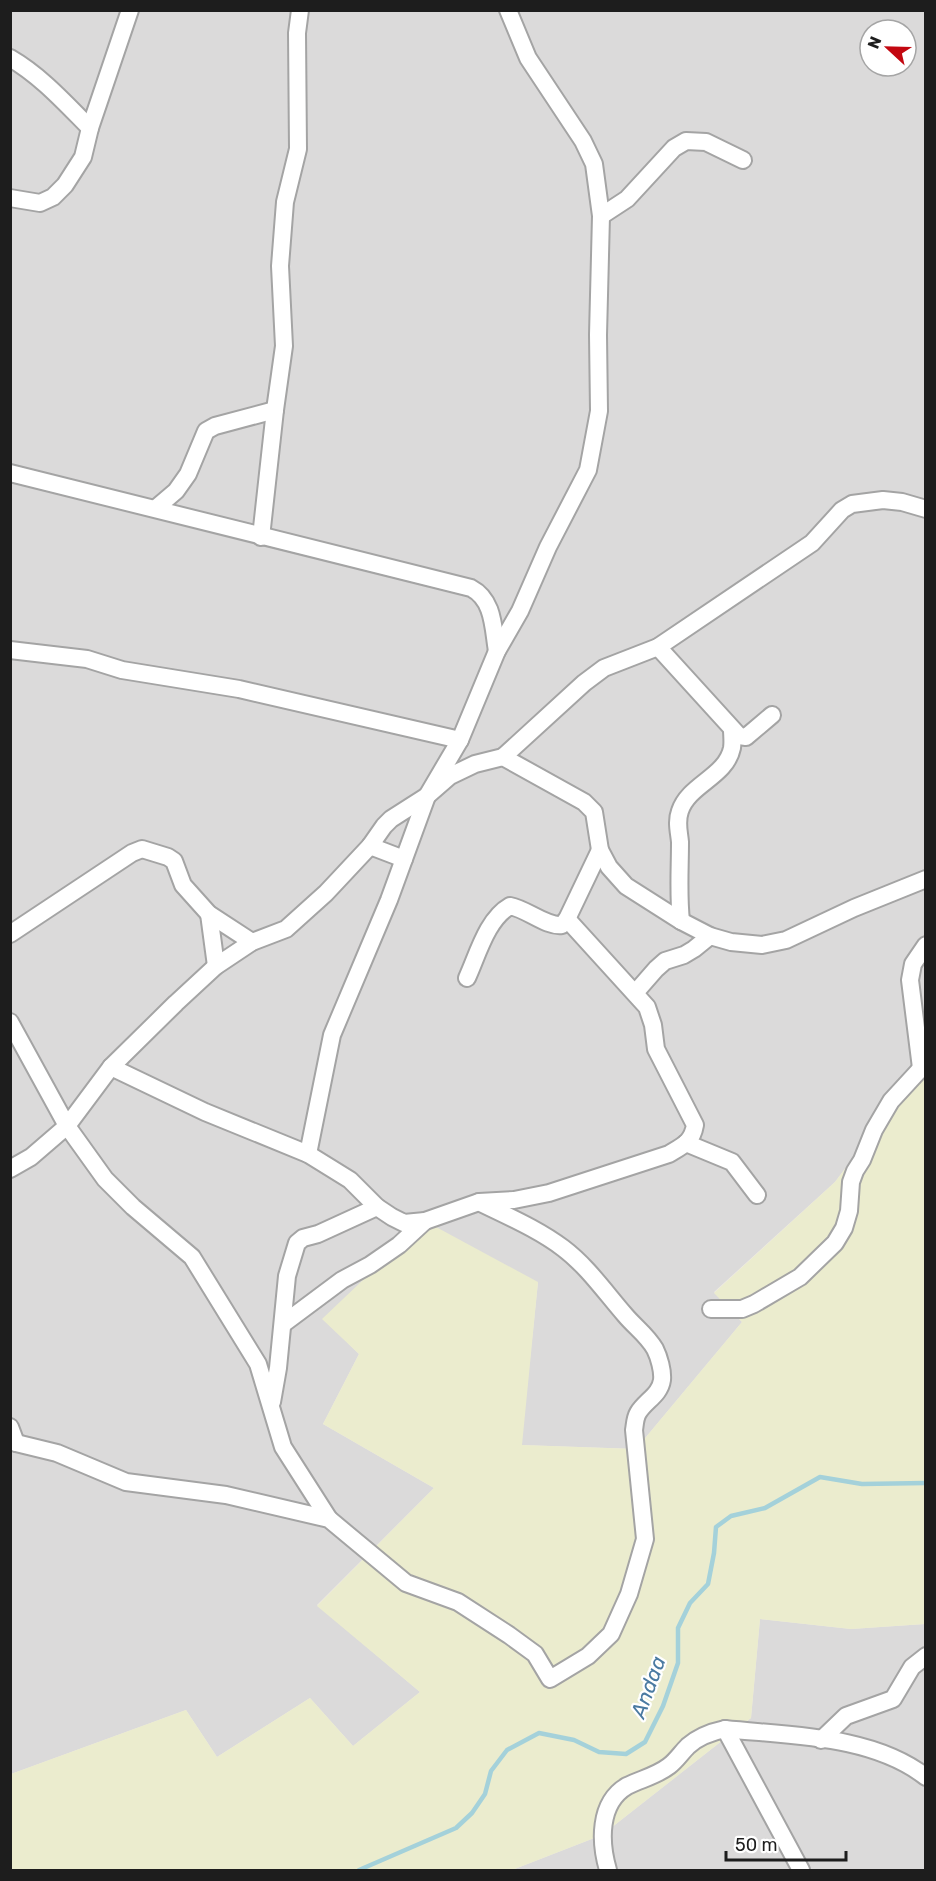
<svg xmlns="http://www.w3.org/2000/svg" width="936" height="1881" viewBox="0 0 936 1881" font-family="Rubik,sans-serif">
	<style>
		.residential { fill: #dbdada; fill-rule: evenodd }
		.farmland { fill: #ebecce }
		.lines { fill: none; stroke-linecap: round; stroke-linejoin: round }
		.stream { stroke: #a4d1da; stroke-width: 4.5 }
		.minor-casing { stroke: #a4a4a4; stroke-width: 20 }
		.minor { stroke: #fff; stroke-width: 16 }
		.labels { text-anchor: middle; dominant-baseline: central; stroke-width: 4.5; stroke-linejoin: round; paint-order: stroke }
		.water-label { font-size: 21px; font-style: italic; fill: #4a7aa1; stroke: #fff }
	</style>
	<rect width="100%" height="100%" fill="#eeeae3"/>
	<!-- residential -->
	<g class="residential">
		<path d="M 11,11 L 925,11 L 925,1072 L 920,1068 L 835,1182 L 714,1292 L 742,1322 L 636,1449 L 521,1445 L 538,1282 L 323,1319 L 359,1354 L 323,1424 L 434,1488 L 317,1605 L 420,1692 L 353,1746 L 310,1698 L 217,1757 L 186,1710 L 11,1774 ZM 870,30 L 906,30 L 906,66 L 870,66 Z"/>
		<polygon points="760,1619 851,1629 925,1624 925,1870 512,1870 602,1835 751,1718"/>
	</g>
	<!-- farmland -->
	<polygon class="farmland" points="921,1068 925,1072 925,1624 851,1629 760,1619 751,1718 602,1835 512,1870 11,1870 11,1774 186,1710 217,1757 310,1698 353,1746 420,1692 317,1606 434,1488 323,1424 359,1354 322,1319 425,1221 538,1282 522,1445 636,1449 742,1322 714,1293 835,1182"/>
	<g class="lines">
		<!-- stream -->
		<polyline class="stream" points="359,1870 456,1828 472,1813 485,1794 491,1771 507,1750 539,1733 574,1740 599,1752 626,1754 645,1742 663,1706 678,1663 678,1628 690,1603 708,1584 714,1553 716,1527 731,1516 765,1508 820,1477 862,1484 926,1483"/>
		<!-- minor casing -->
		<g class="minor-casing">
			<g id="minor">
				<path d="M 10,58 C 41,76 65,103 90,128"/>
				<polyline points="10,198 40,203 53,197 65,185 83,157 90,128 130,10"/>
				<polyline points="601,216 627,199 674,148 686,141 706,142 743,160"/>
				<path d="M 10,473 L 471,588 C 494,600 493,628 497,651"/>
				<polyline points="156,508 176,491 188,474 206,431 215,426 275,410"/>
				<polyline points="261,537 275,410 284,346 280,266 285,202 298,149 297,33 300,10"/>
				<polyline points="658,647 739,736 746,737 772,715"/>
				<polyline points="10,650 87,659 122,670 239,689 460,740"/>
				<polyline points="503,757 584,683 604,668 658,647 812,543 842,510 852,504 883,500 902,502 926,509"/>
				<polyline points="370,846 404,859"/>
				<polyline points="209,914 216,966"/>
				<path d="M 681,921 C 678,894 680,869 680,842 C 679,831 676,822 680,811 C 689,784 726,777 732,748 C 733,742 732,735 732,729"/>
				<polyline points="10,934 132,853 142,849 168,857 174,861 183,885 209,914 252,942"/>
				<path d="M 467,978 C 478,954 487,919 510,906 C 527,909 546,927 562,925 L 567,919 L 600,850"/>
				<polyline points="635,993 656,969 665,961 684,955 694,949 710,936"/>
				<polyline points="10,1022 67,1126 105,1179 133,1207 192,1257 258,1364 283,1447 329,1519"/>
				<path d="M 111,1067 L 205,1112 L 308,1154 L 350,1180 L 377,1207 L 392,1217 L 404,1223 L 425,1221 L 479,1202 L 514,1200 L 549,1193 L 669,1154 C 684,1145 692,1142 695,1125 L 656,1049 L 653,1025 L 647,1007 L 567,919"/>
				<polyline points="921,1068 910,980 913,964 926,945"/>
				<polyline points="686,1143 732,1162 757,1195"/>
				<polyline points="308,1154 332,1035 389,900 427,796 460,740 497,651 520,611 548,547 588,470 599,411 598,335 601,216 594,164 583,141 528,58 508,10"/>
				<polyline points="10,1169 31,1157 67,1126 111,1067 176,1003 216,966 252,942 286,929 326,893 370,846 384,826 391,819 427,796 450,776 475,764 503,757 584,802 594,812 600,850 609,867 626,886 681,921 710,936 731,942 762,945 786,940 854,908 926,879"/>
				<polyline points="711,1309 742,1309 754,1304 800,1277 835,1243 844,1228 849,1211 851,1182 855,1171 862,1160 874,1130 891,1101 926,1063"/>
				<polyline points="283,1324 342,1280 370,1265 399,1245 425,1221"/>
				<polyline points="272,1402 278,1368 287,1276 297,1243 303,1238 318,1234 377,1207"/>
				<polyline points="10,1427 16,1443"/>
				<path d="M 16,1443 L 57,1453 L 126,1482 L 226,1495 L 329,1519 L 406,1583 L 458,1602 L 509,1635 L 535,1654 L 550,1679 L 588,1656 L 611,1634 L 629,1594 L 645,1539 L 634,1430 C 635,1424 635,1418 638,1413 C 645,1401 660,1395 662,1380 C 663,1371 659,1357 655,1349 C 647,1335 635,1327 625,1315 C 605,1292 587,1266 563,1248 C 538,1229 507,1216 479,1202"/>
				<polyline points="725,1729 801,1870"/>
				<polyline points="821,1740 846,1716 893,1699 912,1667 926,1656"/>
				<path d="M 608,1870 C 600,1843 598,1803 627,1786 C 641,1779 656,1776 669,1766 C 676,1761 681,1753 688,1746 C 699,1736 711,1732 725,1729 C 791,1736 872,1735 926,1777"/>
			</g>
		</g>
		<!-- minor -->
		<use href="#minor" class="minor"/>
	</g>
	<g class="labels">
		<!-- water labels -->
		<g class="water-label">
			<text transform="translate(648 1687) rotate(-70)">Andaa</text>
		</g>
	</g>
	<!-- border -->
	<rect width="936" height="1881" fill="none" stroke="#1d1d1d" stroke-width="24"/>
	<!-- north arrow -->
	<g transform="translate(888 48) rotate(292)"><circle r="28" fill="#ffffff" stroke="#a5a5a5" stroke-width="1.5"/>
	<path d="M0-4.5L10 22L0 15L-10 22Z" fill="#c30710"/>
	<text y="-9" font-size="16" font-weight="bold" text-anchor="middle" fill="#1d1d1d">N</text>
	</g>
	<!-- scale -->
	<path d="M726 1851v9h120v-9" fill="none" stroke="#1d1d1d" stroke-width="3"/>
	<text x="735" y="1851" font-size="18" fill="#1d1d1d" stroke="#ffffff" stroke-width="4.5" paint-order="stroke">50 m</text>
</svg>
